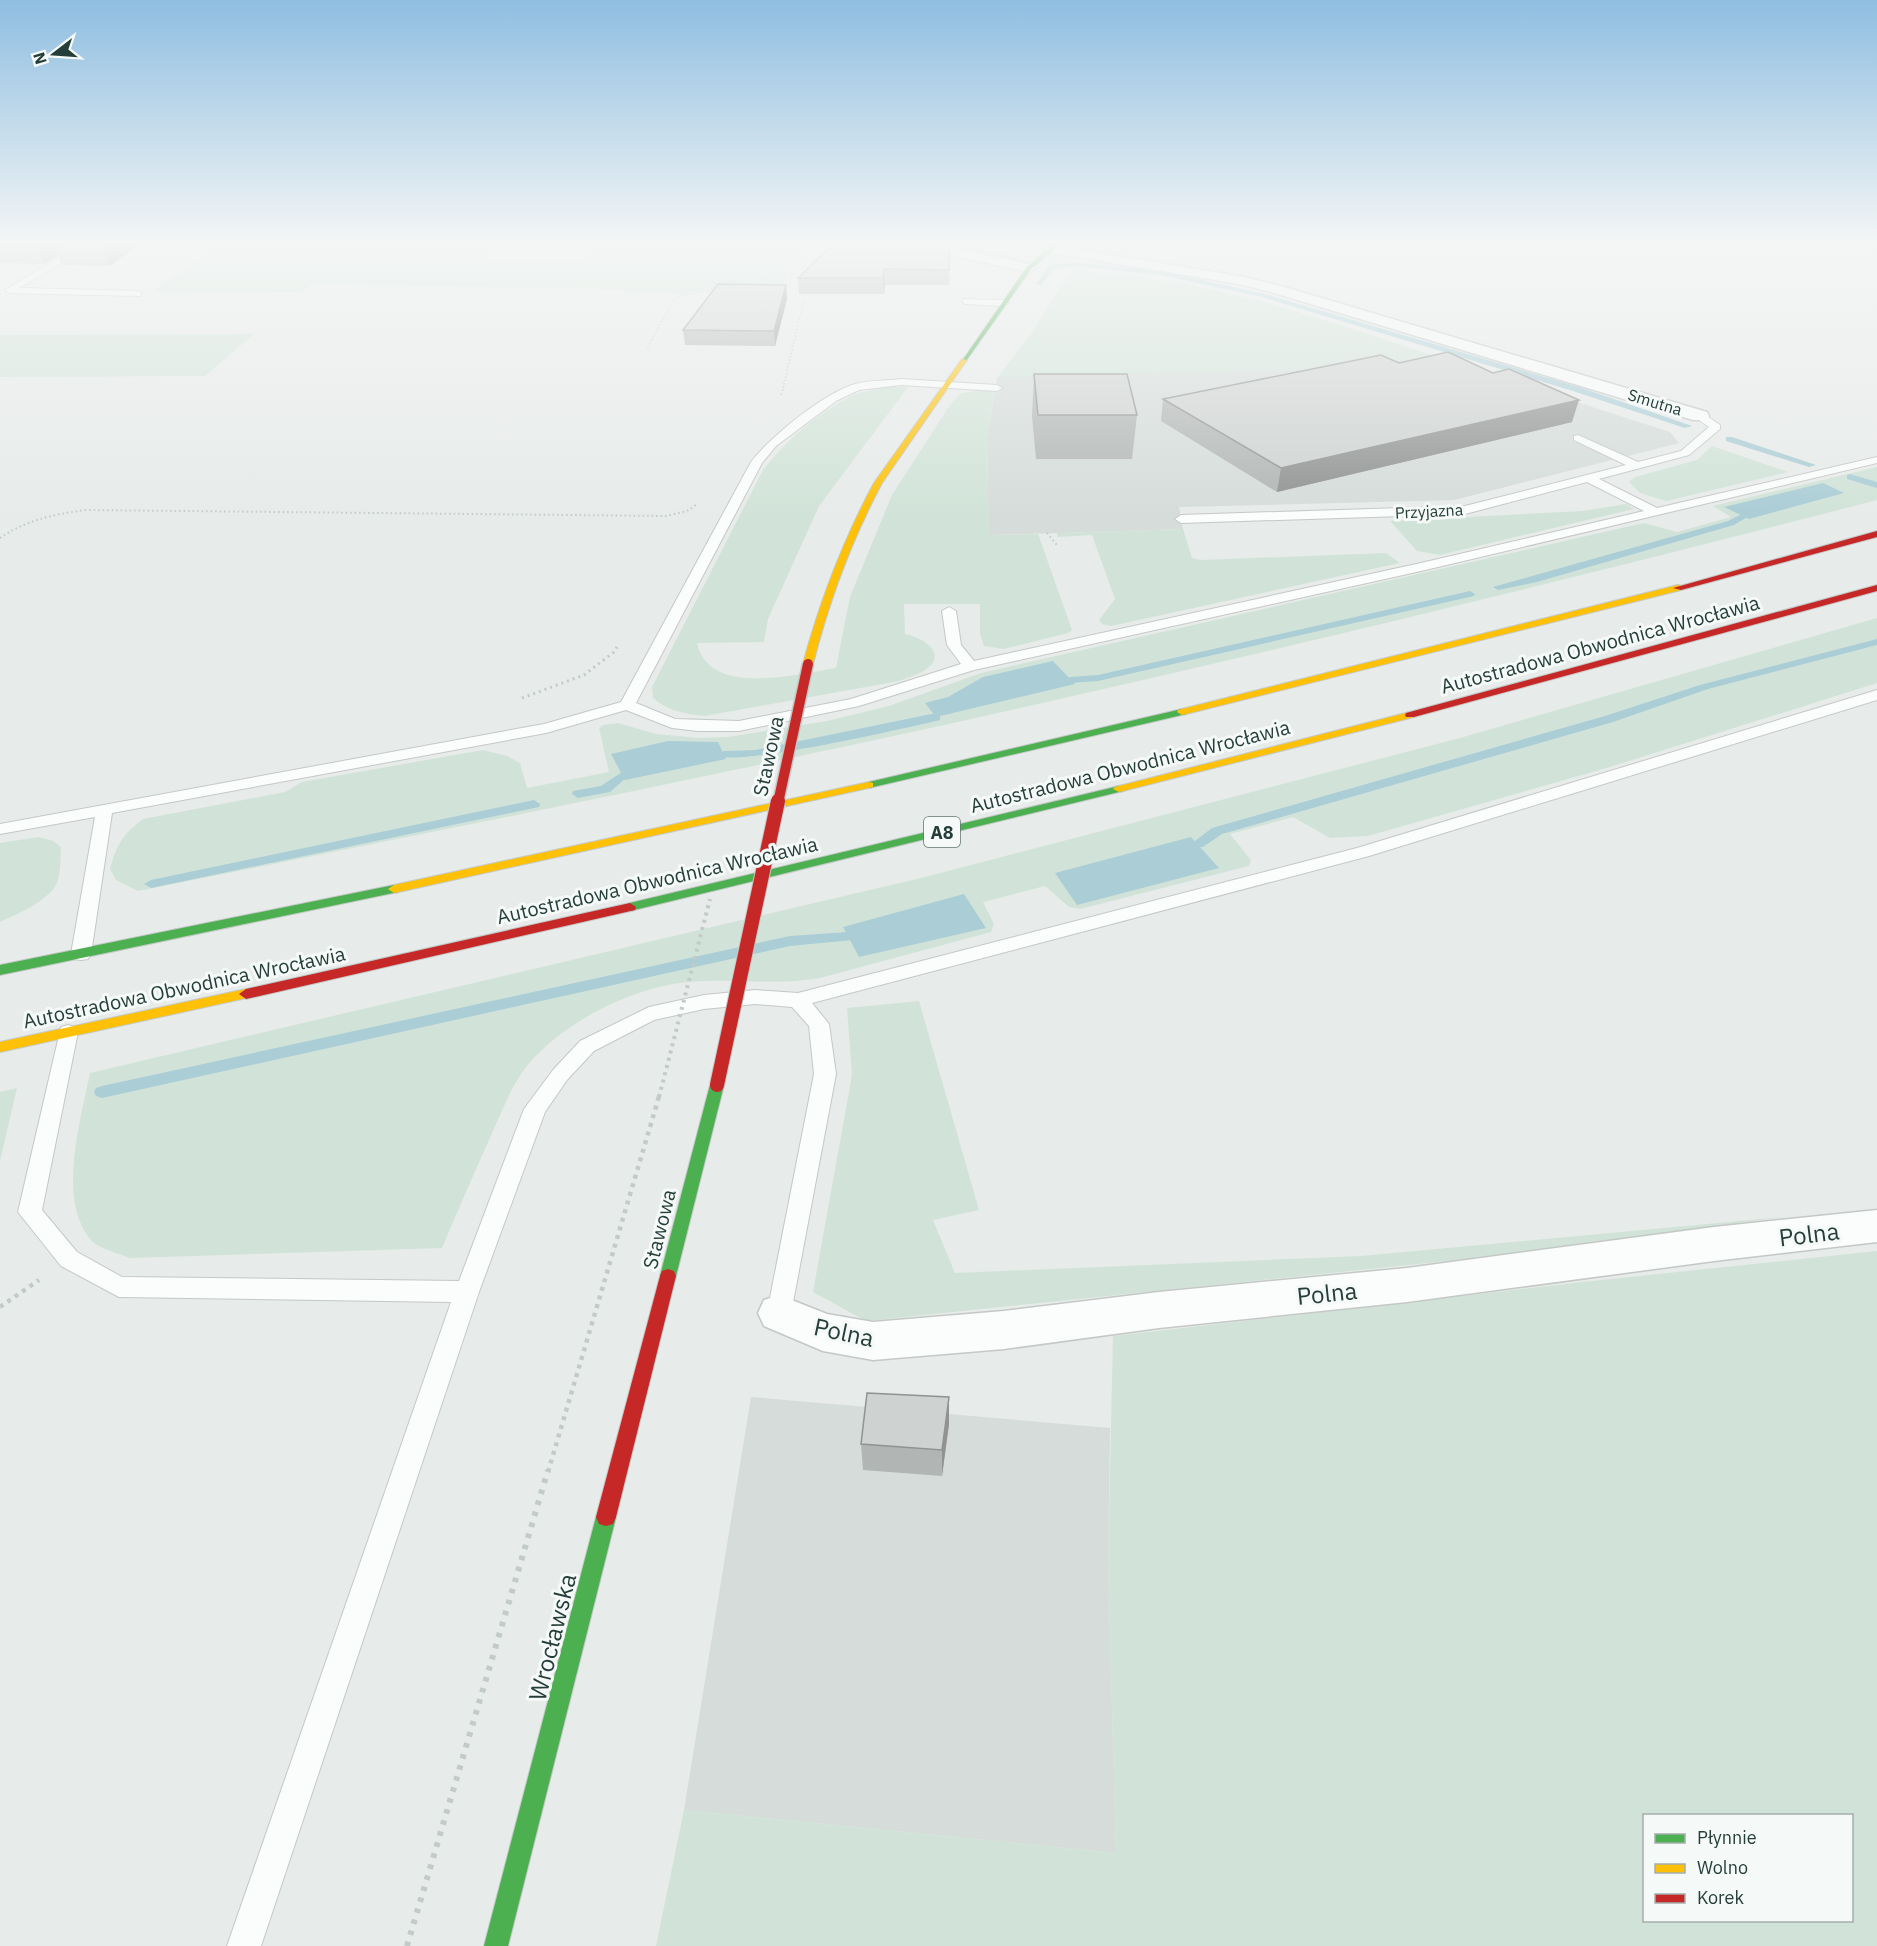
<svg xmlns="http://www.w3.org/2000/svg" width="1877" height="1946" viewBox="0 0 1877 1946" font-family="'IBM Plex Sans',sans-serif">
	<style>
		.built { fill: #d5dcd9 }
		.green { fill: #d1e3d8; fill-rule: evenodd }
		.water { fill: #abcdd6 }
		.lines { fill: none; stroke-linecap: round; stroke-linejoin: round }
		.stream { fill: #abcdd6; fill-rule: evenodd }
		.lane-casing { stroke: #c4c8c6; stroke-width: 2 }
		.street-casing { stroke: #c4c8c6; stroke-width: 3 }
		.fast-casing { stroke: #c3c9c7; stroke-width: 2 }
		.slow-casing { stroke: #c3c9c7; stroke-width: 2 }
		.jam-casing { stroke: #c3c9c7; stroke-width: 2 }
		.path-far4 { stroke: #c2cbc9; stroke-width: 1.5; stroke-dasharray: 1.5 2; stroke-linecap: butt }
		.path-far3 { stroke: #c2cbc9; stroke-width: 2; stroke-dasharray: 1.5 3; stroke-linecap: butt }
		.path-far2 { stroke: #c2cbc9; stroke-width: 3; stroke-dasharray: 2 4; stroke-linecap: butt }
		.path-far1 { stroke: #c2cbc9; stroke-width: 4.5; stroke-dasharray: 4 5; stroke-linecap: butt }
		.path { stroke: #c2cbc9; stroke-width: 6; stroke-dasharray: 4.5 7; stroke-linecap: butt }
		.lane { fill: #fbfcfc; fill-rule: evenodd }
		.street { fill: #fbfcfc; fill-rule: evenodd }
		.fast { fill: #4caf50; fill-rule: evenodd }
		.slow { fill: #ffc107; fill-rule: evenodd }
		.jam { fill: #c62828; fill-rule: evenodd }
		.jam-bridge-far1-casing { stroke: #c3c9c7; stroke-width: 13; stroke-linecap: butt }
		.jam-bridge-casing { stroke: #c3c9c7; stroke-width: 16; stroke-linecap: butt }
		.path-bridge-far1 { stroke: #c2cbc9; stroke-width: 4; stroke-dasharray: 3 4.5; stroke-linecap: butt }
		.path-bridge { stroke: #c2cbc9; stroke-width: 4.5; stroke-dasharray: 4 5; stroke-linecap: butt }
		.jam-bridge-far1 { stroke: #c62828; stroke-width: 10 }
		.jam-bridge { stroke: #c62828; stroke-width: 14 }
		.wall { fill: #b1b5b4 }
		.shaded-wall { fill: #909392 }
		.building { fill: #ced2d1; stroke: #909392; stroke-width: 1.5 }
		.labels { text-anchor: middle; dominant-baseline: central; stroke-width: 6; stroke-linejoin: round; paint-order: stroke }
		.far-street-label { font-size: 16px; fill: #253e39; stroke: #f5faf8 }
		.shield { fill: #f5faf8; stroke: #637672; stroke-width: 1.5 }
		.shield-label { font-size: 18px; font-weight: bold; fill: #253e39 }
		.street-label { font-size: 20px; fill: #253e39; stroke: #f5faf8 }
		.near-street-label { font-size: 24px; fill: #253e39; stroke: #f5faf8 }
	</style>
	<rect width="100%" height="100%" fill="#e7ebe9"/>
	<!-- built -->
	<g class="built">
		<polygon points="1462,365 1670,432 1679,443 1454,500 1179,507 1183,529 989,535 987,437 997,378"/>
		<polygon points="751,1397 1110,1428 1108,1562 1116,1853 684,1810"/>
	</g>
	<!-- green -->
	<g class="green">
		<polygon points="222,243 495,243 481,260 589,259 601,243 798,243 782,290 675,293 570,288 311,284 302,292 153,291"/>
		<path d="M 1073,269 C 1114,274 1155,278 1195,286 C 1286,304 1375,337 1462,365 L 997,378 L 1025,342 Z"/>
		<polygon points="254,334 205,376 0,377 0,335"/>
		<path d="M 886,387 L 908,387 L 819,506 L 768,619 L 764,642 L 697,643 C 709,698 797,674 836,668 L 850,597 L 892,495 L 950,405 L 960,394 L 978,390 L 994,391 L 987,437 L 989,535 L 1038,534 L 1072,630 L 1068,633 L 1004,649 L 984,646 L 980,634 L 980,604 L 904,604 L 905,634 C 921,637 950,653 925,670 C 917,675 907,678 899,681 L 705,716 C 685,714 668,711 653,698 L 652,687 L 763,470 C 785,442 817,413 850,397 C 861,391 874,390 886,387 Z"/>
		<polygon points="1712,446 1788,472 1666,501 1640,493 1629,482 1635,477 1697,460"/>
		<path d="M 1877,467 L 1877,500 C 1545,586 1211,667 875,740 C 630,793 384,842 138,891 L 116,880 L 110,869 C 117,844 122,835 143,819 L 285,792 L 302,782 L 483,750 L 507,756 L 520,763 L 527,788 L 609,772 L 599,728 L 603,725 L 618,723 L 656,734 L 699,738 L 728,737 L 827,721 L 889,706 L 981,673 L 1644,523 L 1677,532 L 1731,517 L 1713,506 Z"/>
		<polygon points="1626,504 1634,509 1440,555 1417,551 1390,521 1583,511"/>
		<polygon points="1183,529 1192,558 1201,560 1386,553 1400,563 1111,626 1102,624 1099,620 1115,599 1092,535 1058,537 1057,533"/>
		<path d="M 1877,618 L 1877,683 L 1610,767 L 1368,836 L 1330,838 L 1293,817 L 1230,834 L 1251,860 L 1249,866 L 1080,909 L 1069,907 L 1045,886 L 983,902 L 994,924 L 991,932 L 820,978 C 776,986 733,978 688,982 C 631,987 554,1026 521,1074 C 508,1094 499,1118 489,1140 C 473,1176 457,1212 442,1248 L 130,1258 C 120,1254 100,1249 92,1241 C 56,1202 81,1119 90,1073 L 921,878 L 1460,738 Z"/>
		<path d="M 39,837 L 53,841 L 61,847 C 60,858 61,876 56,885 C 47,901 16,915 0,922 L 0,843 Z"/>
		<polygon points="919,1001 979,1210 933,1220 955,1273 1361,1256 1784,1217 1467,1259 866,1321 813,1292 852,1075 847,1008"/>
		<polygon points="17,1088 0,1161 0,1092"/>
		<path d="M 1877,1251 L 1877,1946 L 656,1946 L 684,1810 L 1116,1853 L 1108,1562 L 1113,1336 L 1601,1280 ZM 1644,1816 L 1852,1816 L 1852,1920 L 1644,1920 Z"/>
	</g>
	<!-- water -->
	<g class="water">
		<polygon points="1823,483 1844,493 1749,519 1724,507"/>
		<polygon points="1053,661 1075,684 936,717 925,703 948,697 983,677"/>
		<polygon points="668,741 718,742 726,759 625,780 611,754"/>
		<polygon points="1191,837 1219,868 1077,905 1055,873"/>
		<polygon points="964,894 986,928 859,957 843,927"/>
	</g>
	<g class="lines">
		<!-- stream -->
		<g class="stream">
			<polygon points="939,243 953,243 1020,258 1017,260"/>
			<polygon points="1076,262 1160,271 1265,294 1579,387 1692,426 1685,428 1573,391 1262,297 1160,275 1076,266 1054,268 1041,285 1036,284 1050,265"/>
			<polygon points="1726,437 1732,437 1816,465 1809,467 1726,441"/>
			<polygon points="1850,474 1877,482 1877,488 1847,479 1847,475"/>
			<polygon points="1744,513 1749,516 1734,525 1537,582 1498,590 1493,587 1728,521"/>
			<polygon points="1470,591 1475,594 1474,596 1098,681 1070,683 1064,680 1070,677 1098,675"/>
			<polygon points="1877,639 1877,645 1708,689 1613,722 1222,834 1203,847 1193,847 1191,844 1212,828 1605,716 1700,685"/>
			<path d="M 936,713 L 940,714 L 940,720 C 911,727 732,768 718,755 L 724,751 L 756,750 Z"/>
			<polygon points="622,772 628,776 610,792 578,798 572,794 573,791 601,786"/>
			<polygon points="534,800 540,804 539,807 151,888 144,884 151,880"/>
			<polygon points="848,932 853,934 855,937 853,940 790,946 102,1098 96,1096 94,1092 96,1088 102,1086 790,936"/>
		</g>
		<!-- lane casing -->
		<g class="lane-casing">
			<g id="lane">
				<polygon points="84,243 94,243 19,288 137,291 142,294 140,296 9,293 5,290"/>
				<polygon points="963,299 1003,300 1008,303 1003,306 966,304 963,303"/>
				<path d="M 901,379 L 997,385 L 1002,388 L 997,391 L 901,385 L 859,390 L 836,401 L 776,446 L 762,463 L 636,703 L 675,719 L 739,721 L 851,699 L 961,664 L 947,645 L 942,611 L 949,607 L 956,611 L 961,645 L 974,661 L 1421,563 L 1644,511 L 1587,482 L 1465,514 L 1181,523 L 1175,519 L 1181,515 L 1465,506 L 1626,465 L 1574,440 L 1574,436 L 1578,435 L 1638,462 L 1681,451 L 1709,427 L 1696,418 L 1696,414 L 1704,414 L 1720,425 L 1720,429 L 1689,455 L 1599,479 L 1657,508 L 1877,457 L 1877,463 L 1421,571 L 974,670 L 859,706 L 739,731 L 698,731 L 672,728 L 626,710 L 546,733 L 112,813 L 91,954 L 88,959 L 81,960 L 74,959 L 71,954 L 95,817 L 0,834 L 0,824 L 544,724 L 621,702 L 751,462 C 770,437 824,393 855,384 C 869,380 886,381 901,379 Z"/>
				<polygon points="1877,690 1877,700 1369,856 812,1003 829,1024 836,1074 791,1313 788,1321 779,1324 770,1321 767,1313 814,1074 809,1026 792,1007 755,1004 704,1009 654,1020 594,1051 567,1080 545,1112 479,1292 261,1946 227,1946 451,1302 119,1297 61,1266 18,1212 61,1027 68,1025 75,1027 78,1032 42,1210 77,1252 122,1277 459,1281 524,1109 553,1070 580,1041 649,1007 704,995 755,990 798,993 1357,848"/>
			</g>
		</g>
		<!-- street casing -->
		<g class="street-casing">
			<g id="street">
				<polygon points="905,243 933,243 1029,264 1036,268 1029,272 912,247"/>
				<polygon points="1051,245 1239,276 1281,286 1707,412 1709,416 1707,420 1693,420 1271,292 1239,284 1046,252 1044,249"/>
				<polygon points="1877,1210 1877,1242 1714,1261 1407,1302 1159,1328 1004,1349 873,1360 823,1351 764,1326 758,1313 764,1300 779,1295 827,1314 873,1322 1004,1311 1159,1292 1407,1268 1714,1227"/>
			</g>
		</g>
		<!-- fast casing -->
		<g class="fast-casing">
			<g id="fast">
				<polygon points="1055,243 1062,243 1031,269 966,361 962,361 1027,267"/>
				<polygon points="1182,709 1187,712 1186,714 869,788 863,785 869,782"/>
				<polygon points="1119,786 1123,787 1125,789 1123,791 630,911 624,907 630,903"/>
				<polygon points="394,885 400,889 398,892 0,975 0,965"/>
				<polygon points="717,1080 722,1081 724,1085 676,1276 674,1281 668,1283 662,1281 660,1276 710,1085 712,1081"/>
				<polygon points="606,1508 613,1510 616,1517 508,1946 484,1946 596,1517 599,1510"/>
			</g>
		</g>
		<!-- slow casing -->
		<g class="slow-casing">
			<g id="slow">
				<path d="M 962,359 L 967,360 L 882,483 C 851,541 829,601 813,664 L 808,667 L 804,666 L 803,664 C 820,601 843,541 874,483 Z"/>
				<polygon points="1678,585 1681,586 1681,590 1182,715 1177,712 1178,710"/>
				<polygon points="1410,712 1415,715 1414,717 1119,792 1113,789 1115,787"/>
				<polygon points="869,782 873,783 873,787 394,893 388,889 394,885"/>
				<polygon points="246,989 253,994 251,997 0,1052 0,1042"/>
			</g>
		</g>
		<!-- jam casing -->
		<g class="jam-casing">
			<g id="jam">
				<polygon points="1877,531 1877,537 1681,590 1673,588"/>
				<polygon points="1877,585 1877,591 1414,717 1406,717 1405,715 1406,713"/>
				<polygon points="630,903 636,907 635,910 246,999 239,994 246,989"/>
				<polygon points="668,1269 674,1271 676,1276 616,1517 613,1524 606,1526 599,1524 596,1517 660,1276 662,1271"/>
			</g>
		</g>
		<!-- path-far4 -->
		<g class="path-far4">
			<polyline points="786,294 803,243"/>
			<polyline points="646,350 675,298 687,294 716,293"/>
			<polyline points="783,388 804,300"/>
		</g>
		<!-- path-far3 -->
		<g class="path-far3">
			<polyline points="781,395 784,386"/>
			<polyline points="1047,533 1057,545"/>
			<path d="M 0,538 C 26,520 55,514 86,510 L 666,516 L 687,511 L 696,505"/>
		</g>
		<!-- path-far2 -->
		<polyline class="path-far2" points="522,698 584,675 614,652 617,647"/>
		<!-- path-far1 -->
		<g class="path-far1">
			<polyline points="0,1307 39,1280"/>
			<polyline points="548,1472 658,1100"/>
		</g>
		<!-- path -->
		<polyline class="path" points="407,1946 548,1470"/>
		<!-- lane -->
		<use href="#lane" class="lane"/>
		<!-- street -->
		<use href="#street" class="street"/>
		<!-- fast -->
		<use href="#fast" class="fast"/>
		<!-- slow -->
		<use href="#slow" class="slow"/>
		<!-- jam -->
		<use href="#jam" class="jam"/>
		<!-- jam-bridge-far1 casing -->
		<g class="jam-bridge-far1-casing">
			<polyline id="jam-bridge-far1" points="778,803 808,664"/>
		</g>
		<!-- jam-bridge casing -->
		<g class="jam-bridge-casing">
			<polyline id="jam-bridge" points="717,1085 778,801"/>
		</g>
		<!-- path-bridge-far1 -->
		<polyline class="path-bridge-far1" points="659,1097 710,899"/>
		<!-- path-bridge -->
		<polyline class="path-bridge" points="658,1100 659,1096"/>
		<!-- jam-bridge-far1 -->
		<use href="#jam-bridge-far1" class="jam-bridge-far1"/>
		<!-- jam-bridge -->
		<use href="#jam-bridge" class="jam-bridge"/>
	</g>
	<!-- wall -->
	<g class="wall">
		<polygon points="0,243 141,243 110,266 62,265 58,256 44,264 0,263"/>
		<polygon points="834,243 951,243 949,285 885,285 884,294 799,294 798,278"/>
		<polygon points="787,299 775,346 685,345 683,330"/>
		<polygon points="1399,363 1572,422 1277,492 1161,421 1163,399"/>
		<polygon points="1034,374 1137,415 1132,459 1036,459 1032,416"/>
		<polygon points="949,1397 949,1424 942,1476 863,1470 861,1444"/>
	</g>
	<!-- shaded-wall -->
	<g class="shaded-wall">
		<polygon points="45,243 79,243 56,248 58,256 44,264 37,248"/>
		<polygon points="113,243 141,243 110,266 104,250"/>
		<polygon points="884,269 885,285 884,294 883,278"/>
		<polygon points="786,285 787,299 775,346 774,331"/>
		<polygon points="1579,400 1572,422 1277,492 1281,468"/>
		<polygon points="949,1397 949,1424 942,1476 942,1450"/>
	</g>
	<!-- building -->
	<g class="building">
		<polygon points="0,243 45,243 37,248 0,247"/>
		<polygon points="65,243 113,243 104,250 56,248"/>
		<polygon points="834,243 950,243 949,270 884,269 883,278 798,278"/>
		<polygon points="718,284 786,285 774,331 683,330"/>
		<polygon points="1448,352 1493,373 1509,369 1579,400 1281,468 1163,399 1381,355 1399,363"/>
		<polygon points="1034,374 1127,374 1137,415 1038,415"/>
		<polygon points="867,1393 949,1397 942,1450 861,1444"/>
	</g>
	<!-- sky -->
	<linearGradient id="sky" x2="0" y2="1"><stop stop-color="#8fbee1"/><stop offset="0.47" stop-color="#f4f6f5"/><stop offset="1" stop-color="#f4f6f5" stop-opacity="0"/></linearGradient>
	<rect width="1877" height="516" fill="url(#sky)"/>
	<g class="labels">
		<!-- far-street labels -->
		<g class="far-street-label">
			<text transform="translate(1655 402) rotate(17)">Smutna</text>
			<text transform="translate(1429 511) rotate(-3)">Przyjazna</text>
		</g>
		<!-- shield labels -->
		<rect class="shield" x="924" y="817" width="36" height="30" rx="4.5"/>
		<g class="shield-label">
			<text x="942" y="832">A8</text>
		</g>
		<!-- street labels -->
		<g class="street-label">
			<text transform="translate(1600 644) rotate(-15)">Autostradowa Obwodnica Wrocławia</text>
			<text transform="translate(768 756) rotate(-78)">Stawowa</text>
			<text transform="translate(1130 766) rotate(-14)">Autostradowa Obwodnica Wrocławia</text>
			<text transform="translate(657 880) rotate(-13)">Autostradowa Obwodnica Wrocławia</text>
			<text transform="translate(184 987) rotate(-12)">Autostradowa Obwodnica Wrocławia</text>
			<text transform="translate(659 1229) rotate(-76)">Stawowa</text>
		</g>
		<!-- near-street labels -->
		<g class="near-street-label">
			<text transform="translate(1809 1234) rotate(-7)">Polna</text>
			<text transform="translate(1327 1293) rotate(-6)">Polna</text>
			<text transform="translate(844 1332) rotate(12)">Polna</text>
			<text transform="translate(552 1637) rotate(-76)">Wrocławska</text>
		</g>
	</g>
	<!-- legend -->
	<rect x="1643" y="1814" width="210" height="108" fill="#f5faf8" stroke="#a2afac" stroke-width="1.5"/>
	<rect x="1655" y="1834" width="30" height="9" fill="#4caf50" stroke="#a2afac" stroke-width="1.5"/>
	<text x="1697" y="1844" font-size="18" fill="#253e39">Płynnie</text>
	<rect x="1655" y="1864" width="30" height="9" fill="#ffc107" stroke="#a2afac" stroke-width="1.5"/>
	<text x="1697" y="1874" font-size="18" fill="#253e39">Wolno</text>
	<rect x="1655" y="1894" width="30" height="9" fill="#c62828" stroke="#a2afac" stroke-width="1.5"/>
	<text x="1697" y="1904" font-size="18" fill="#253e39">Korek</text>
	<!-- north arrow -->
	<g transform="translate(54 54) rotate(253)" stroke="#f5faf8" stroke-width="4.5" paint-order="stroke">
	<path d="M0-4.5L10 22L0 15L-10 22Z" fill="#253e39"/>
	<text y="-9" font-size="16" font-weight="bold" text-anchor="middle" fill="#253e39">N</text>
	</g>
</svg>
